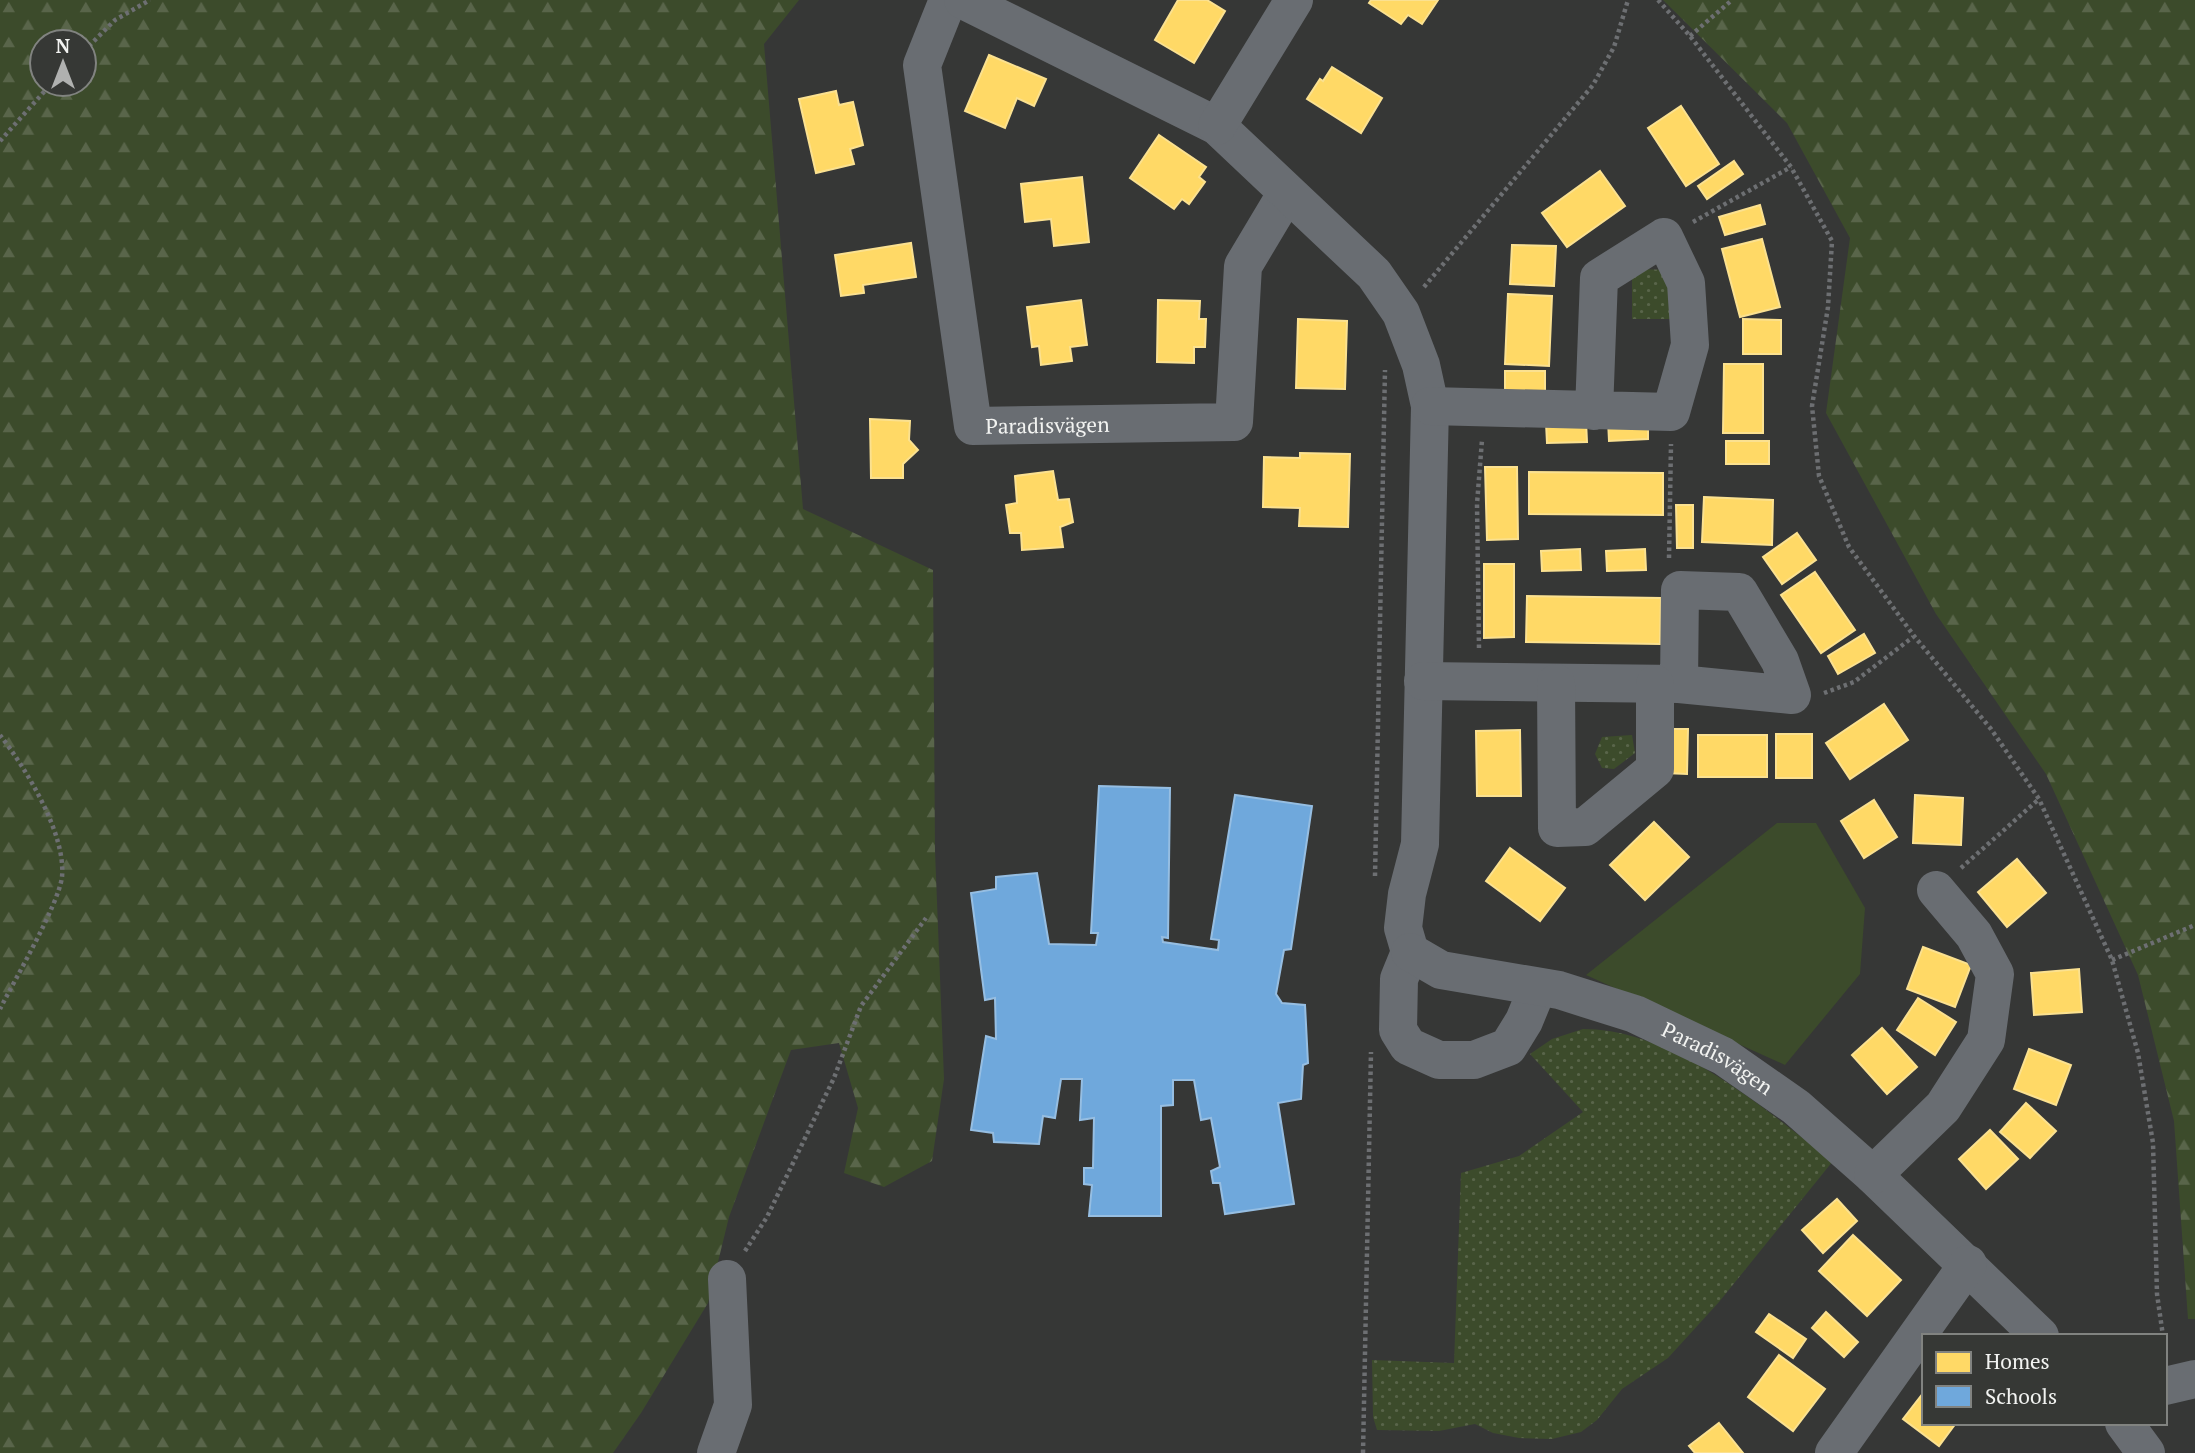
<svg xmlns="http://www.w3.org/2000/svg" width="2195" height="1453" viewBox="0 0 2195 1453" font-family="'PT Serif',serif">
	<style>
		.grass { fill: #3c4b2b }
		.forest { fill: url(#forest-firs); fill-rule: evenodd }
		.park { fill: url(#park-dots) }
		.homes { fill: #ffd966; stroke: #fbe190; stroke-width: 2 }
		.schools { fill: #6fa8dc; stroke: #96bee2; stroke-width: 2 }
		.lines { fill: none; stroke-linecap: round; stroke-linejoin: round }
		.path { stroke: #6d6f72; stroke-width: 4.5; stroke-dasharray: 3.5 3.5; stroke-linecap: butt }
		.minor { stroke: #696d72; stroke-width: 38 }
		.labels { text-anchor: middle; dominant-baseline: central; stroke-width: 7; stroke-linejoin: round; paint-order: stroke }
		.street-label { font-size: 21px; fill: #f2f3f1; stroke: #363835 }
	</style>
	<defs>
		<pattern id="forest-firs" width="22" height="20" patternUnits="userSpaceOnUse" patternTransform="scale(1.75)"><rect width="22" height="20" fill="#3c4b2b"/><path d="M5 1l3.5 6h-7zM16 11l3.5 6h-7z" fill="#59654a"/></pattern>
		<pattern id="park-dots" width="8" height="8" patternUnits="userSpaceOnUse" patternTransform="scale(1.75)"><rect width="8" height="8" fill="#3c4b2b"/><path d="M2 2h.1M6 6h.1" fill="none" stroke="#59654a" stroke-width="1.8" stroke-linecap="round"/></pattern>
	</defs>
	<rect width="100%" height="100%" fill="#363736"/>
	<!-- grass -->
	<polygon class="grass" points="1777,823 1816,823 1865,908 1860,974 1785,1065 1586,975"/>
	<!-- forest -->
	<g class="forest">
		<path d="M 0,0 L 799,0 L 764,44 L 803,509 L 933,570 L 935,851 L 944,1079 L 932,1161 L 884,1187 L 844,1173 L 858,1108 L 839,1043 L 791,1050 L 729,1217 L 708,1303 L 641,1413 L 613,1453 L 0,1453 ZM 42,42 L 84,42 L 84,84 L 42,84 Z"/>
		<polygon points="1663,0 2195,0 2195,1319 2188,1319 2174,1121 2138,975 2046,774 1936,614 1826,413 1850,238 1787,123"/>
	</g>
	<!-- park -->
	<g class="park">
		<polygon points="1632,269 1675,270 1674,319 1632,319"/>
		<polygon points="1632,735 1635,753 1614,769 1602,768 1595,754 1602,737"/>
		<path d="M 1583,1029 C 1675,1029 1763,1109 1833,1161 L 1719,1302 L 1668,1358 L 1622,1389 L 1597,1420 L 1581,1432 L 1552,1439 L 1519,1438 L 1493,1433 L 1475,1424 L 1439,1431 L 1377,1430 L 1373,1417 L 1372,1360 L 1454,1363 L 1461,1173 L 1519,1156 L 1583,1112 L 1530,1054 L 1552,1039 Z"/>
	</g>
	<!-- homes -->
	<g class="homes">
		<polygon points="1178,0 1207,0 1225,11 1194,63 1155,40"/>
		<polygon points="1371,0 1438,0 1422,24 1408,15 1401,24 1369,3"/>
		<polygon points="989,55 1046,79 1034,106 1017,98 1005,128 965,111"/>
		<polygon points="1332,67 1382,98 1361,133 1307,99 1320,79 1323,81"/>
		<polygon points="836,91 839,105 853,102 863,145 850,149 854,164 816,173 799,99"/>
		<polygon points="1681,106 1719,164 1686,186 1648,128"/>
		<polygon points="1159,135 1206,167 1199,177 1205,182 1189,204 1182,199 1174,209 1130,178"/>
		<polygon points="1734,161 1743,174 1707,199 1698,186"/>
		<polygon points="1600,171 1625,206 1567,247 1542,213"/>
		<polygon points="1082,177 1089,242 1054,246 1051,219 1025,222 1021,184"/>
		<polygon points="1760,205 1765,224 1725,235 1719,217"/>
		<polygon points="1762,239 1780,307 1740,317 1722,249"/>
		<polygon points="911,243 916,277 863,285 864,293 841,296 835,255"/>
		<polygon points="1512,245 1556,246 1554,286 1510,284"/>
		<polygon points="1508,294 1552,296 1549,366 1505,364"/>
		<polygon points="1081,300 1087,345 1070,347 1072,361 1041,365 1039,346 1032,347 1027,307"/>
		<polygon points="1158,300 1200,301 1199,319 1206,319 1205,347 1194,347 1194,363 1157,362"/>
		<polygon points="1298,319 1347,321 1345,389 1296,388"/>
		<polygon points="1743,319 1781,320 1781,354 1743,354"/>
		<polygon points="1724,364 1763,364 1763,433 1723,433"/>
		<rect x="1505" y="371" width="40" height="20"/>
		<polygon points="870,419 910,421 909,440 918,450 903,464 903,478 871,478"/>
		<polygon points="1648,419 1648,439 1609,441 1608,420"/>
		<polygon points="1586,421 1587,442 1547,443 1546,423"/>
		<rect x="1726" y="441" width="43" height="23"/>
		<polygon points="1300,453 1350,454 1348,527 1299,526 1300,508 1263,507 1264,457 1300,458"/>
		<polygon points="1485,467 1517,467 1518,539 1487,540"/>
		<polygon points="1053,471 1058,500 1069,499 1073,522 1060,527 1063,547 1022,550 1021,533 1010,533 1006,505 1017,503 1015,476"/>
		<polygon points="1529,472 1663,473 1663,515 1529,514"/>
		<polygon points="1704,497 1773,500 1772,545 1702,542"/>
		<polygon points="1676,505 1693,505 1693,548 1677,548"/>
		<polygon points="1797,533 1816,560 1782,584 1763,557"/>
		<polygon points="1580,549 1581,570 1542,571 1541,551"/>
		<polygon points="1645,549 1646,570 1607,571 1606,551"/>
		<polygon points="1484,564 1514,564 1514,637 1484,638"/>
		<polygon points="1815,572 1855,630 1821,653 1781,595"/>
		<polygon points="1527,596 1661,598 1660,644 1526,642"/>
		<polygon points="1864,634 1875,653 1838,674 1828,656"/>
		<polygon points="1884,704 1908,740 1850,779 1826,743"/>
		<polygon points="1667,729 1688,729 1687,774 1665,773"/>
		<polygon points="1520,730 1521,796 1477,796 1476,731"/>
		<rect x="1776" y="734" width="36" height="44"/>
		<rect x="1698" y="735" width="69" height="42"/>
		<polygon points="1915,795 1963,798 1961,845 1913,843"/>
		<polygon points="1874,800 1897,837 1864,858 1841,821"/>
		<polygon points="1654,822 1689,857 1645,900 1610,865"/>
		<polygon points="1510,848 1565,888 1540,921 1486,881"/>
		<polygon points="2017,859 2046,893 2007,927 1978,892"/>
		<polygon points="1923,947 1971,965 1955,1007 1907,989"/>
		<polygon points="2079,969 2082,1012 2034,1015 2031,973"/>
		<polygon points="1918,998 1956,1022 1935,1055 1897,1030"/>
		<polygon points="1882,1028 1917,1067 1887,1094 1852,1055"/>
		<polygon points="2029,1049 2071,1065 2056,1105 2014,1089"/>
		<polygon points="2026,1103 2056,1131 2030,1158 2000,1132"/>
		<polygon points="1990,1130 2018,1159 1986,1189 1959,1159"/>
		<polygon points="1837,1199 1857,1221 1823,1253 1802,1230"/>
		<polygon points="1853,1235 1901,1280 1867,1316 1819,1271"/>
		<polygon points="1826,1312 1858,1342 1844,1357 1812,1328"/>
		<polygon points="1769,1314 1806,1339 1793,1358 1756,1332"/>
		<polygon points="1779,1355 1825,1389 1793,1431 1748,1397"/>
		<polygon points="1924,1392 1924,1423 1956,1423 1939,1446 1903,1419"/>
		<polygon points="1719,1423 1743,1453 1695,1453 1689,1446"/>
	</g>
	<!-- schools -->
	<polygon class="schools" points="1099,786 1170,788 1168,938 1162,937 1163,942 1218,950 1219,940 1211,939 1235,795 1312,806 1291,949 1284,950 1276,994 1282,1003 1305,1005 1308,1063 1303,1065 1301,1099 1278,1103 1294,1204 1225,1214 1220,1183 1213,1183 1211,1171 1220,1167 1211,1118 1201,1120 1194,1080 1173,1080 1173,1105 1161,1106 1161,1216 1089,1216 1092,1185 1084,1184 1084,1168 1093,1168 1094,1118 1080,1120 1082,1079 1061,1079 1055,1118 1043,1116 1039,1144 994,1142 993,1133 971,1130 986,1036 996,1039 995,998 985,1000 971,893 996,889 996,877 1037,873 1049,944 1096,945 1098,933 1091,933"/>
	<g class="lines">
		<!-- path -->
		<g class="path">
			<polyline points="1658,0 1690,36 1791,167 1832,241 1828,307 1812,406 1819,476 1849,547 1914,636 1991,729 2039,799 2112,960 2138,1053 2153,1143 2157,1294 2163,1336"/>
			<polyline points="1690,36 1732,0"/>
			<polyline points="84,51 115,20 150,0"/>
			<polyline points="0,141 51,84"/>
			<polyline points="1693,222 1791,167"/>
			<polyline points="1424,287 1593,85 1614,47 1628,0"/>
			<polyline points="1669,558 1671,444"/>
			<polyline points="1479,648 1477,504 1482,440"/>
			<polyline points="1824,693 1854,682 1913,637"/>
			<path d="M 0,735 C 26,769 66,833 62,877 C 58,906 15,979 0,1009"/>
			<polyline points="1961,868 2039,799"/>
			<polyline points="1375,876 1385,370"/>
			<polyline points="2112,960 2195,925"/>
			<polyline points="745,1251 767,1217 834,1078 861,1006 926,918"/>
			<polyline points="1363,1453 1371,1052"/>
		</g>
		<!-- minor -->
		<g class="minor">
			<path id="s1" d="M 948,0 L 922,65 L 973,426 L 1234,422 L 1243,266 L 1286,194"/>
			<polyline points="963,0 1217,126 1374,274 1401,313 1421,365 1430,406 1420,844 1407,894 1403,928 1410,952 1399,979 1398,1030 1408,1046 1439,1060 1474,1060 1508,1047 1524,1021 1538,987"/>
			<polyline points="1217,126 1294,0"/>
			<polyline points="1430,406 1671,412 1690,345 1686,283 1664,237 1599,278 1594,411"/>
			<polyline points="1423,681 1679,684 1792,695 1780,661 1739,592 1680,590 1679,684"/>
			<polyline points="1556,683 1557,828 1585,827 1655,769 1655,684"/>
			<path id="s2" d="M 1410,952 L 1441,970 L 1559,990 L 1635,1014 L 1723,1056 L 1796,1107 L 1873,1175 L 2040,1336"/>
			<polyline points="1873,1175 1943,1107 1986,1040 1995,974 1974,935 1936,890"/>
			<polyline points="2165,1386 2195,1379"/>
			<polyline points="2124,1423 2146,1453"/>
			<polyline points="716,1453 733,1405 727,1279"/>
			<polyline points="1834,1453 1968,1264"/>
		</g>
	</g>
	<g class="labels">
		<!-- street labels -->
		<g class="street-label">
			<text stroke="none"><textPath href="#s1" startOffset="509">Paradisvägen</textPath></text>
			<text stroke="none"><textPath href="#s2" startOffset="329">Paradisvägen</textPath></text>
		</g>
	</g>
	<!-- legend -->
	<rect x="1922" y="1334" width="245" height="91" fill="#363835" stroke="#818380" stroke-width="2"/>
	<rect x="1936" y="1352" width="35" height="21" fill="#ffd966" stroke="#818380" stroke-width="2"/>
	<text x="1985" y="1369" font-size="21" fill="#f2f3f1">Homes</text>
	<rect x="1936" y="1386" width="35" height="21" fill="#6fa8dc" stroke="#818380" stroke-width="2"/>
	<text x="1985" y="1404" font-size="21" fill="#f2f3f1">Schools</text>
	<!-- north arrow -->
	<g transform="translate(63 63)"><circle r="33" fill="#363835" stroke="#818380" stroke-width="2"/>
	<path d="M0-5L12 26L0 18L-12 26Z" fill="#b0b1b0"/>
	<text y="-10" font-size="19" font-weight="bold" text-anchor="middle" fill="#f2f3f1">N</text>
	</g>
</svg>
